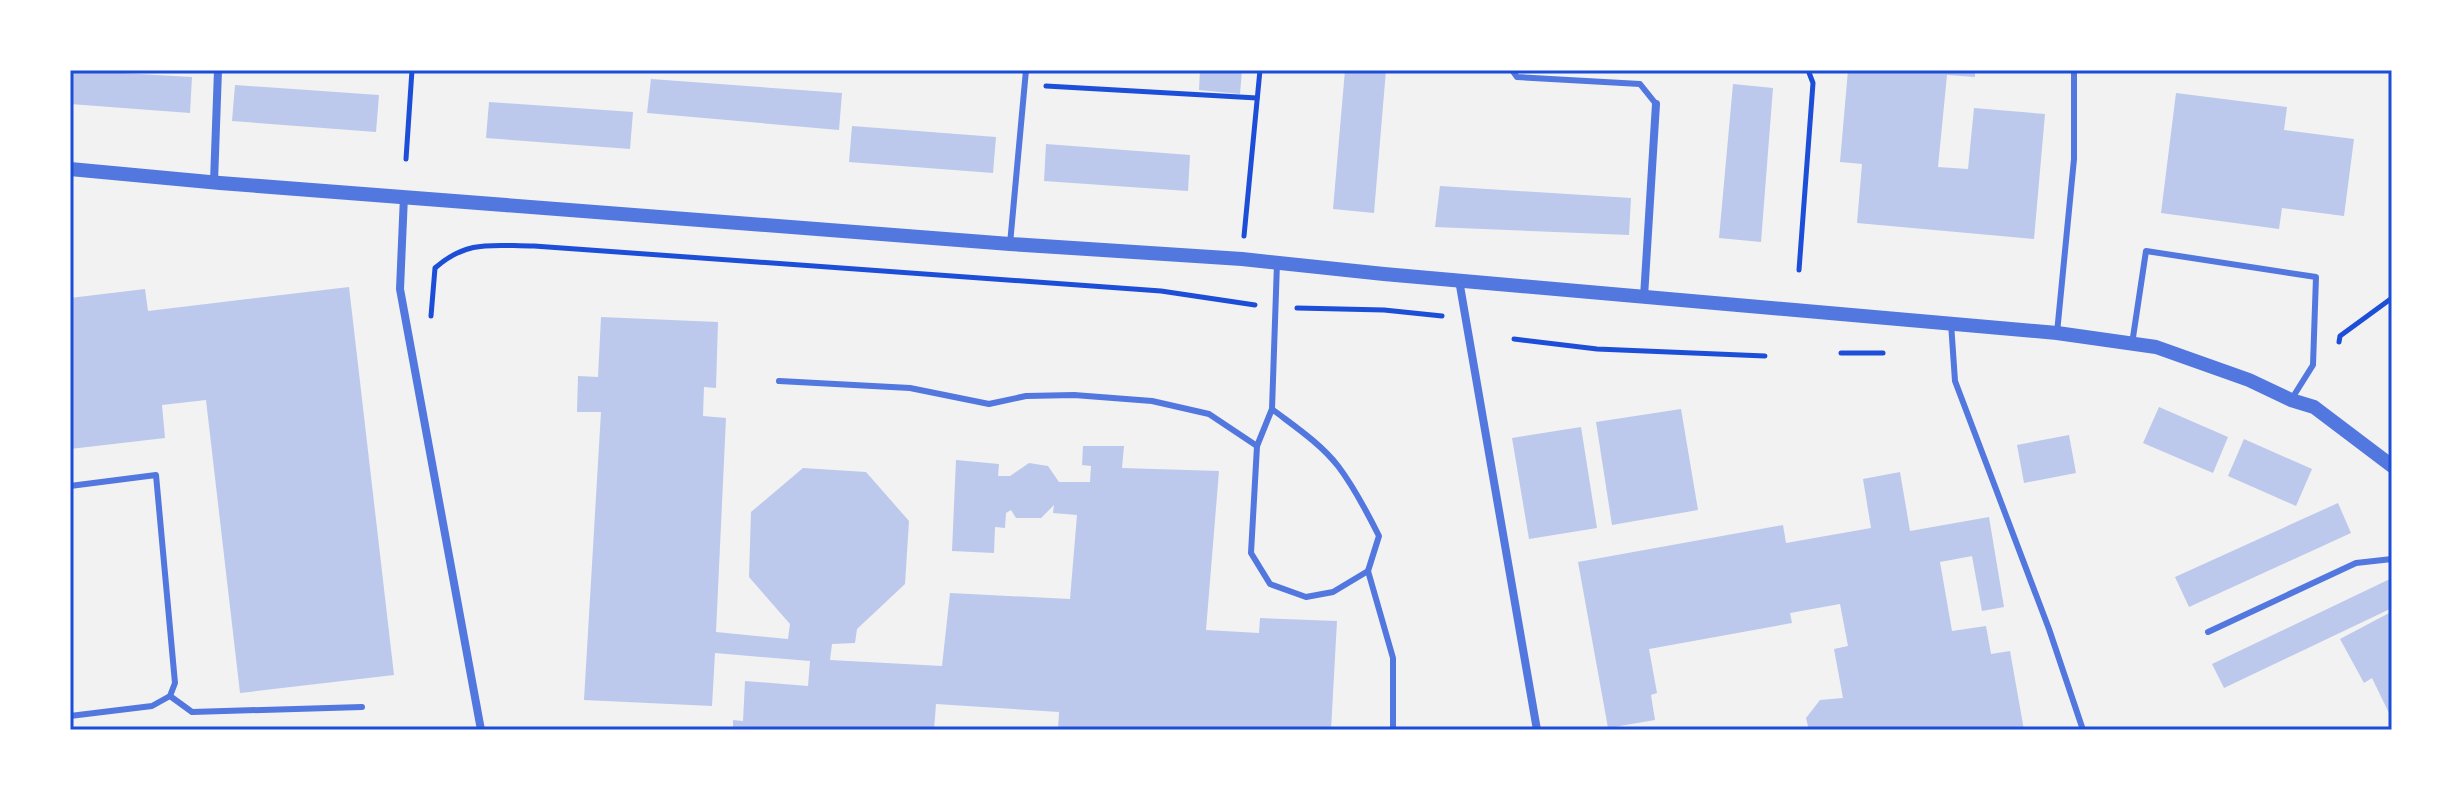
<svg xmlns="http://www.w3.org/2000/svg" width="2462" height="800" viewBox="0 0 2462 800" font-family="'Libre Baskerville',serif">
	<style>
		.building { fill: #bdc9ec }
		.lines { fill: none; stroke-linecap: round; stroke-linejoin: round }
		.path { stroke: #1d4ed8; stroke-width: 5 }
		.service { stroke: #5277de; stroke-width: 6 }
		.minor { stroke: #5277de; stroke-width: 8 }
		.tertiary { stroke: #5277de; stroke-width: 14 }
		.neatline { fill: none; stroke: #1d4ed8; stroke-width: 3 }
	</style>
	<rect width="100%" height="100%" fill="#f2f2f2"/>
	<!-- building -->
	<g class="building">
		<polygon points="70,70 192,77 190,113 70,104"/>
		<polygon points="1200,70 1242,70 1240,94 1199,90"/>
		<polygon points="1345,70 1386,70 1374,213 1333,209"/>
		<polygon points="1848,70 1975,70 1975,77 1947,75 1938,167 1968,169 1974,108 2045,114 2034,239 1857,223 1862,164 1840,162"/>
		<polygon points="651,79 842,93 839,130 647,113"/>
		<polygon points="1733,84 1773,88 1761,242 1719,238"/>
		<polygon points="235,85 379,95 376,132 232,121"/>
		<polygon points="2176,93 2287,107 2284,130 2354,139 2344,216 2282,208 2279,229 2161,213"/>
		<polygon points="489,102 633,112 630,149 486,138"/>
		<polygon points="852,126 996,137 993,173 849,162"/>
		<polygon points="1046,144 1190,155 1188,191 1044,181"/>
		<polygon points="1440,186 1631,198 1629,235 1435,227"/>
		<polygon points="349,287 394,675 240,693 206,400 162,405 165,438 70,449 70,298 145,289 148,311"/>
		<polygon points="601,317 718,322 716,388 704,387 703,416 726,418 716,632 788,639 790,624 749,577 751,512 803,468 866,472 909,521 905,584 857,629 855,643 832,644 830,660 942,666 950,593 1070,599 1077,515 1053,513 1054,505 1041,518 1016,518 1011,510 1006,513 1005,528 995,527 994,553 952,551 956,460 999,464 998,476 1010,476 1029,463 1048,466 1059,482 1090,482 1091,466 1082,465 1083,446 1124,446 1122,468 1219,471 1206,630 1259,633 1260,618 1337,621 1331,730 1058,730 1059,712 936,704 934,730 733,730 733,720 743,721 745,681 808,686 810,661 715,653 712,706 584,700 601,412 577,412 578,376 598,377"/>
		<polygon points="2159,407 2228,437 2213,473 2143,443"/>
		<polygon points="1681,409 1698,510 1612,525 1596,422"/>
		<polygon points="1581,427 1597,528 1529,539 1512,438"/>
		<polygon points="2069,435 2076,473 2024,483 2017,445"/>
		<polygon points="2244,439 2312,469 2296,506 2228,476"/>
		<polygon points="1900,472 1910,531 1989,517 2004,607 1982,611 1972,556 1940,562 1952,631 1986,626 1991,654 2010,651 2024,730 1809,730 1806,718 1820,700 1843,698 1834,649 1848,646 1840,604 1790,613 1792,623 1649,649 1657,693 1651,695 1655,720 1608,728 1578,562 1783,525 1786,543 1871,528 1863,479"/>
		<polygon points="2338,503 2351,533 2189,607 2175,577"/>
		<polygon points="2392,578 2392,608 2224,688 2212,664"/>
		<polygon points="2391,612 2392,711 2389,713 2372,678 2364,683 2340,639"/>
	</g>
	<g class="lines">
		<!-- path -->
		<g class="path">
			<polyline points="1046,86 1257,98"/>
			<polyline points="406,159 412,70"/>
			<polyline points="1244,236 1260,70"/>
			<polyline points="1799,270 1813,83 1808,70"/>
			<polyline points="1297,308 1384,310 1442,316"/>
			<path d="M 431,316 L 435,268 C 468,239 492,246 534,246 L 1161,291 L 1255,305"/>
			<polyline points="1514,339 1597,349 1765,356"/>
			<polyline points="2339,342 2340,336 2392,298"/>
			<polyline points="1841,353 1883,353"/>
		</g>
		<!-- service -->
		<g class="service">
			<polyline points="1512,70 1517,77 1640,84 1656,104"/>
			<polyline points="1010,244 1026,70"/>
			<polyline points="1951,323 1955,381 2049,629 2083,730"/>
			<polyline points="2057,333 2074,159 2074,70"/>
			<polyline points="2132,344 2146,251 2316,277 2313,365 2291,400"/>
			<polyline points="779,381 910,388 989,404 1026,396 1074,395 1152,401 1209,414 1257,446"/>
			<path d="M 1272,409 C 1294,426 1320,443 1338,466 C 1354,487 1367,512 1379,536 L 1368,571 L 1333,592 L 1306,597 L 1270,584 L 1251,553 L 1257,446 L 1272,409 L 1277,263"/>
			<polyline points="70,486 156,475 175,683 170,696 152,706 70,716"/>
			<polyline points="1368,571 1393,658 1393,730"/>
			<polyline points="2208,632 2356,563 2392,559"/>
			<polyline points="170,696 192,712 362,707"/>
		</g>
		<!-- minor -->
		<g class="minor">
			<polyline points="214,182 218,70"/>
			<polyline points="404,196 400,289 481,730"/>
			<polyline points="1459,280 1537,730"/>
			<polyline points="1644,297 1656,104"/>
		</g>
		<!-- tertiary -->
		<polyline class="tertiary" points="70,169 220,183 1010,244 1242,259 1384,274 2057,333 2156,347 2249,380 2291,400 2314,407 2392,466"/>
	</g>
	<!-- border -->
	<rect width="2462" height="800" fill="none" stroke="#ffffff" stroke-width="144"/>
	<rect x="72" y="72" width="2318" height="656" class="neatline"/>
</svg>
